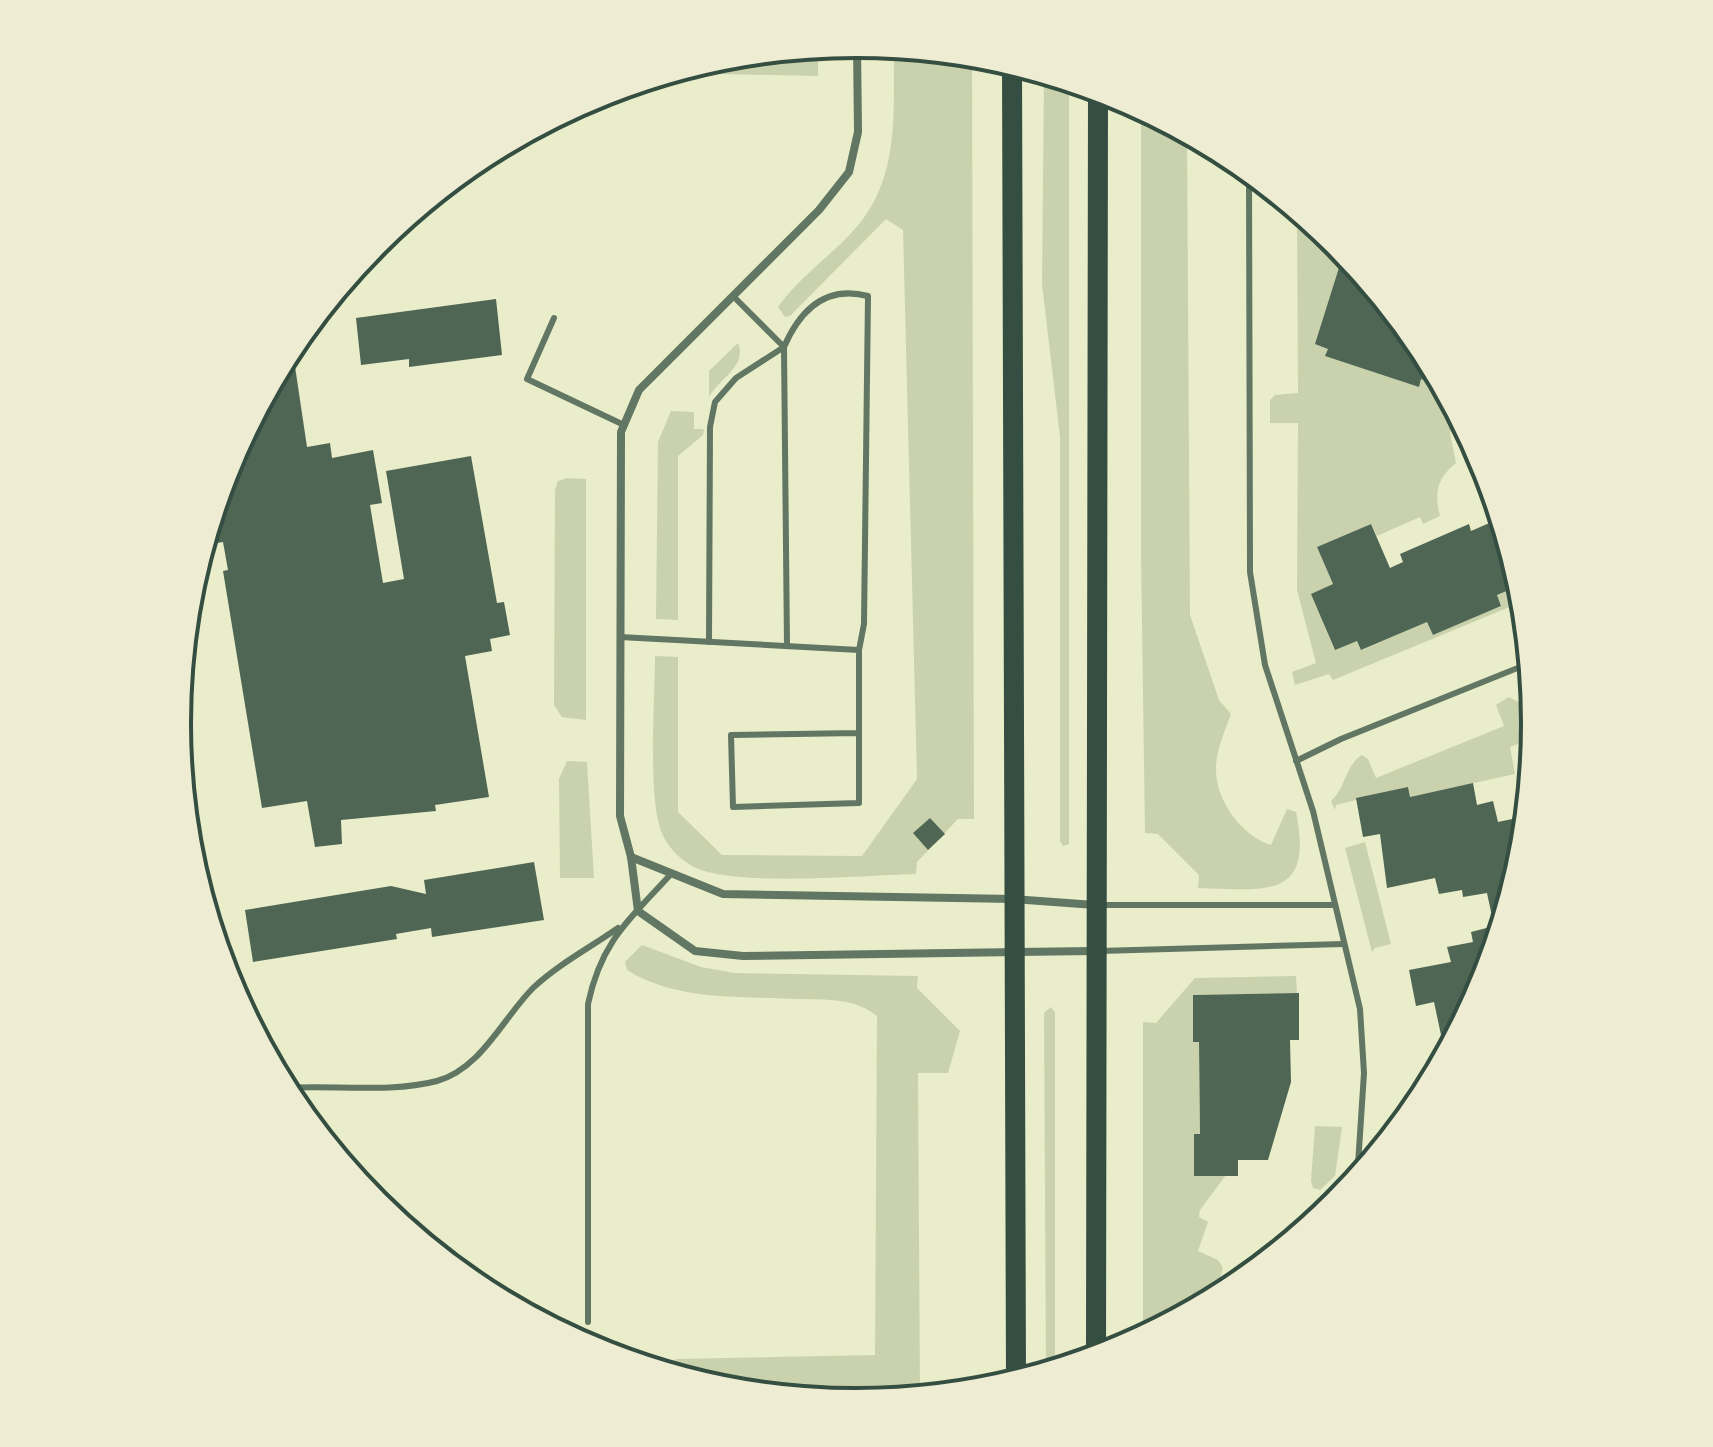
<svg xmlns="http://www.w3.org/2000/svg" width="1713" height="1447" viewBox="0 0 1713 1447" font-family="'DM Sans',sans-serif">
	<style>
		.green { fill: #cad2ad }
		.building { fill: #4f6655 }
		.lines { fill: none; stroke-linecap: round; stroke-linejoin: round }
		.service { stroke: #617663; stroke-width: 6 }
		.minor { stroke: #617663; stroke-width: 8 }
		.primary { stroke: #344e41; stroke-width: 20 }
		.rim { fill: none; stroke: #344e41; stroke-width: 4 }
	</style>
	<rect width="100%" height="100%" fill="#e9edc9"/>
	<!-- green -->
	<g class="green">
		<polygon points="818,48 818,76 670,73 724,57"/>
		<path d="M 894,48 L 972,55 L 974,819 L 958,819 L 917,862 L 916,874 C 865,875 739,887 696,868 C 680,860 665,845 660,828 C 648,790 655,699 655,656 L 678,657 L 678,812 L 722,855 L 862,856 L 917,779 L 903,230 L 886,219 L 790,316 L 785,317 L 778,307 C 801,274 839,251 863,219 C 900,170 893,105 894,48 Z"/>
		<polygon points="1044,74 1069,81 1069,844 1063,846 1060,841 1060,437 1042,284"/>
		<path d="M 1141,109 L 1187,133 L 1190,615 L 1219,700 L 1231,714 C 1225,731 1216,750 1216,768 C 1215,800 1242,836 1271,845 L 1287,809 L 1296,812 C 1314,900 1266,890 1198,888 L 1199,875 L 1158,834 L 1145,833 L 1141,554 Z"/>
		<path d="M 1297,210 L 1337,243 L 1422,346 L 1460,418 L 1455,420 L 1450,433 L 1456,463 C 1437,478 1434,493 1440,516 L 1423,524 L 1420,517 L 1377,536 L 1371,524 L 1317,547 L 1333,584 L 1312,594 L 1334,649 L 1357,641 L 1362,650 L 1427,622 L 1433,635 L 1501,606 L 1497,595 L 1521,585 L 1524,601 L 1333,680 L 1329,674 L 1295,685 L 1292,672 L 1316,663 L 1297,590 L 1298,423 L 1270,423 L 1270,400 L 1275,395 L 1298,393 Z"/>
		<path d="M 738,343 C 748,365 719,379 709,397 L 709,371 Z"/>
		<polygon points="671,411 694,412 694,429 704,429 703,435 678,456 678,620 656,619 658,442"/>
		<polygon points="567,478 586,479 586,720 562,717 554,705 555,490 558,481"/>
		<path d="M 1509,697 L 1526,706 L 1534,727 L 1529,740 L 1510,747 L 1515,774 L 1410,797 L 1408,787 L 1336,805 L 1335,810 L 1331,801 C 1346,788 1345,765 1362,755 L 1368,759 L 1376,778 L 1504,726 L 1496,705 Z"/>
		<polygon points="567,761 587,762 594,878 560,878 559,779"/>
		<polygon points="1365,842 1391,944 1375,948 1372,952 1345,848"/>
		<path d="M 642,945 L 701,967 L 735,973 L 918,976 L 917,988 L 960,1031 L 948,1073 L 918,1073 L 920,1397 C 828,1406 748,1397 659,1370 L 676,1359 L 875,1355 L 877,1016 C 853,997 825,1000 795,999 C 740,996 676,1001 627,970 L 625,962 Z"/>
		<polygon points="1296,976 1297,993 1193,995 1193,1041 1199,1042 1200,1134 1194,1134 1194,1175 1226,1175 1200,1210 1199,1217 1208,1222 1198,1251 1218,1260 1223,1268 1214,1299 1143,1337 1143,1022 1156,1023 1195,978"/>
		<polygon points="1051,1007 1055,1012 1055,1370 1046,1373 1044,1013"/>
		<polygon points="1315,1126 1342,1127 1335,1176 1320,1190 1313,1188 1311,1181"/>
	</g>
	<!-- building -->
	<g class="building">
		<polygon points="1343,255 1422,346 1437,376 1435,384 1421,379 1419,387 1325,356 1328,349 1315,344"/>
		<polygon points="496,299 502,355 409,367 409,359 361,365 356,318"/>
		<polygon points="293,353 307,447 330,443 332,458 373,450 382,503 370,505 383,583 404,579 386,471 471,456 497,603 504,602 510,635 490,639 492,651 465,656 489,797 435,805 436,811 341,820 342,844 315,847 307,801 262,808 223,571 228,570 223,542 217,543 212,517 229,463 287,354"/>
		<polygon points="1501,518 1521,585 1497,595 1501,606 1433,635 1427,622 1361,650 1357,641 1335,650 1311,594 1333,584 1317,547 1371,524 1390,568 1403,562 1400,554 1469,524 1471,531"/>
		<polygon points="1473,783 1477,805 1493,801 1498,822 1517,818 1523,857 1484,984 1450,1048 1444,1049 1434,1002 1416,1006 1409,970 1451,962 1447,947 1473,942 1471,932 1494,926 1487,893 1463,897 1462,890 1439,894 1435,878 1387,888 1380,834 1363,837 1356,798 1408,787 1410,797"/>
		<polygon points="930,818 945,834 928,850 913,833"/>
		<polygon points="534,862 544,920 432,937 431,928 396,934 397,939 253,962 245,910 391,886 426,894 424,880"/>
		<polygon points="1299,993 1299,1040 1290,1040 1291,1082 1268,1160 1238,1160 1238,1176 1194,1176 1194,1134 1200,1134 1199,1042 1193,1042 1193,995"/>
	</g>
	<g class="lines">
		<!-- service -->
		<g class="service">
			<polyline points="1249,171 1250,572 1265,665 1313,811 1360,1009 1364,1073 1357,1180"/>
			<polyline points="554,318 527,379 624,425"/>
			<polyline points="620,637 859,650 859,803 733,807 731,735 859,733"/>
			<polyline points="709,642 710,427 715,402 736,378 784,347 733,296"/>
			<path d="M 787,646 L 784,347 C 800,310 826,285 868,296 L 864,624 L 859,650"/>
			<polyline points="1296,761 1341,739 1530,663"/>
			<polyline points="184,795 212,930"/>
			<polyline points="1102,905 1335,905"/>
			<polyline points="1100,951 1344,944"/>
			<path d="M 284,1088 C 332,1085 392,1093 437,1081 C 481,1069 503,1018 533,988 C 557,965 591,947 618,928"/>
			<path d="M 588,1322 L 588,1004 C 601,941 630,919 671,874"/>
		</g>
		<!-- minor -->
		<g class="minor">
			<polyline points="857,44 858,132 849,172 819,210 639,390 621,432 620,816 631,857 638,911 695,951 743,956 1094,951"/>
			<polyline points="631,857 723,894 1014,899 1095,905"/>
		</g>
		<!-- primary -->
		<g class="primary">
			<polyline points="1012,64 1016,1382"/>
			<polyline points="1096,1358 1098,90"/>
		</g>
	</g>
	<!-- crop -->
	<path d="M0 0H1713V1447H0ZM191 723a665 665 0 1 1 1330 0a665 665 0 1 1-1330 0Z" fill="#eeecd3" fill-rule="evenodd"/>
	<path class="rim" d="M191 723a665 665 0 1 1 1330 0a665 665 0 1 1-1330 0Z"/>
</svg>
